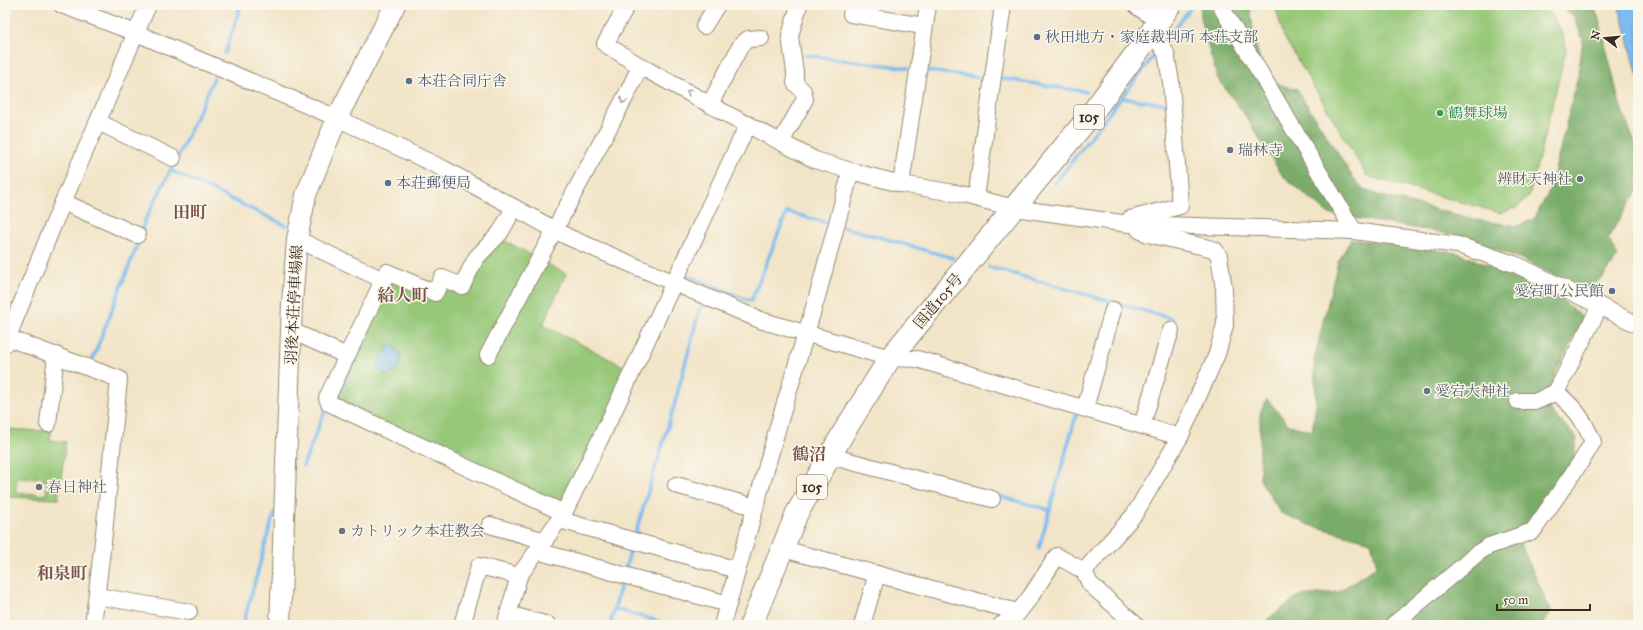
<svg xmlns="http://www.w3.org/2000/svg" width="1643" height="630" viewBox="0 0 1643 630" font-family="'IM FELL Great Primer','Noto Serif JP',serif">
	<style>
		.green { fill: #96c878; stroke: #68794b; fill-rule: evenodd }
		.forest { fill: #78ac68; stroke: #5a6b43 }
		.water { fill: #7bbcf0; stroke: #5b7387 }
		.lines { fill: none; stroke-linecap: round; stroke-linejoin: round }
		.stream { stroke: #7bbcf0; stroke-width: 3.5 }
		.minor-casing { stroke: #968772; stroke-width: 18 }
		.major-casing { stroke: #968772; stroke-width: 22 }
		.highway-casing { stroke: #968772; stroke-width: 24 }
		.minor { stroke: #fff; stroke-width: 16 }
		.major { stroke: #fff; stroke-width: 20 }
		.highway { stroke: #fff; stroke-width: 22 }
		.oneway { stroke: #a79f9a }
		.service-dot { fill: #5c6f8a; stroke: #fbf7ec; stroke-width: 1.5 }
		.leisure-dot { fill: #2e9e5b; stroke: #fbf7ec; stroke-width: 1.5 }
		.worship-dot { fill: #6b7280; stroke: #fbf7ec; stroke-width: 1.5 }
		.labels { text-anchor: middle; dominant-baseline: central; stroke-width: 3; stroke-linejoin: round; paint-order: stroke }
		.shield { fill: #fbf7ec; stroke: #75685c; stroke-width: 1 }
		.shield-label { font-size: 14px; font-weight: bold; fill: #3b2a1e }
		.service-label { font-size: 15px; fill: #4e5e75; stroke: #fbf7ec; text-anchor: start }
		.leisure-label { font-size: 15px; fill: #27864d; stroke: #fbf7ec; text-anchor: start }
		.worship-label { font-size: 15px; fill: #5b616d; stroke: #fbf7ec; text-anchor: start }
		.street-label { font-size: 15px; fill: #3b2a1e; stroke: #fbf7ec }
		.quarter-label { font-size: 17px; font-weight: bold; fill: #795348; stroke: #fbf7ec }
	</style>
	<rect width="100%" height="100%" fill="#fbf7ec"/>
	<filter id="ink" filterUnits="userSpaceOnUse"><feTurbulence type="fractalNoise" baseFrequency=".025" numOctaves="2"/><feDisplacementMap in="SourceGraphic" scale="8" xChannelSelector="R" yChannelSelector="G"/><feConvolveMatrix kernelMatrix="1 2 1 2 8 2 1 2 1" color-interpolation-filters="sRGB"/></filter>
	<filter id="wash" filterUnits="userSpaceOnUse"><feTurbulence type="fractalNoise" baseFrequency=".012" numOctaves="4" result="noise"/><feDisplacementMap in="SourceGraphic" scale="16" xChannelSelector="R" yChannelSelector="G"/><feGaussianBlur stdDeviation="0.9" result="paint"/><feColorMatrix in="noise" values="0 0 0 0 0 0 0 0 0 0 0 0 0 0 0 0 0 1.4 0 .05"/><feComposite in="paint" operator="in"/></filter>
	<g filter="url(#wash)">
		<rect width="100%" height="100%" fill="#f2e4c7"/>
		<!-- green -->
		<g class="green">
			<path d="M 1277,5 L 1540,5 C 1555,18 1564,31 1566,50 L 1529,197 L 1516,208 L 1500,213 L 1367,176 L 1284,37 L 1276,9 Z"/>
			<polygon points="500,238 566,274 543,325 631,370 559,512 329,399 388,277 436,299 445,282 464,290 480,261"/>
			<path d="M 5,405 L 7,429 L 43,431 L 44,428 L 52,429 L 50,440 L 66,442 L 58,499 L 5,497 ZM 35,477 L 43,477 L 43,480 L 47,480 L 46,495 L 15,492 L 17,478 L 35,479 Z"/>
		</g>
		<!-- forest -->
		<g class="forest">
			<path d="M 1200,5 L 1250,5 C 1252,25 1257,73 1276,83 C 1282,86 1290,87 1297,89 L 1352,176 L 1363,189 L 1381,196 L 1483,221 L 1518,226 L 1534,219 L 1550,190 L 1578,76 L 1583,40 L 1574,17 L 1561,5 L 1593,5 L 1600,22 L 1620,105 L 1638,151 L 1638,190 L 1608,238 L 1618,257 L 1602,278 L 1590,287 L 1575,286 L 1520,258 L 1457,235 L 1329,214 L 1282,175 L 1243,112 L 1218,79 L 1202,27 Z"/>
			<polygon points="1351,239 1458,253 1502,271 1560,299 1584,318 1554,376 1550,410 1577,438 1573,460 1520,543 1551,611 1543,625 1265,625 1268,619 1298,596 1338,592 1377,566 1371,542 1309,525 1281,513 1260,480 1260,413 1267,399 1289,425 1312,431 1316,404 1314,359 1338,262"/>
		</g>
		<!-- water -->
		<g class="water">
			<polygon points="1618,5 1638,5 1638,77 1625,26"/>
			<path d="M 392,345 C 404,356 403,368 388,375 L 380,372 L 378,369 L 380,356 L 386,352 L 387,347 Z"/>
		</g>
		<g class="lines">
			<!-- stream -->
			<g class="stream">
				<polyline points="1164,43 1191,7"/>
				<polyline points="225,53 241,5"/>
				<polyline points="805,55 908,68"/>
				<polyline points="928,71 983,78"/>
				<polyline points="999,78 1087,92"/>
				<polyline points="1122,98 1167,104"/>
				<polyline points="178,157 214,78"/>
				<polyline points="170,170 287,226"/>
				<polyline points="1055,183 1159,49"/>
				<polyline points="843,227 953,258"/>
				<polyline points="142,232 144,222 175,162"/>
				<polyline points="989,267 1173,319"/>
				<polyline points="684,274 751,301 787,212 832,224"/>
				<polyline points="92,361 140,238"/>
				<polyline points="5,368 12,347 16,348"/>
				<polyline points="339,401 336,400 367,333"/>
				<polyline points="303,466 327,406"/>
				<polyline points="995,495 1050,510"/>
				<polyline points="635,535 674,406 700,308"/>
				<polyline points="1039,548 1077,412"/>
				<polyline points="625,570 632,545"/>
				<polyline points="615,609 671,625"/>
				<polyline points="243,625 272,520 276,511"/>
				<polyline points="610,625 621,584"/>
			</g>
		</g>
	</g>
	<g filter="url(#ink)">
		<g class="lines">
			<!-- minor casing -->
			<g class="minor-casing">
				<g id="minor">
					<polyline points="62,5 136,33 337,118 444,169 568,237 760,320 890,358 917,359 1180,437"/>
					<polyline points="627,5 605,44 640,66 727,114 815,160 851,171 901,184 960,194 1014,208 1129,224 1354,231 1458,245 1517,265 1638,325"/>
					<polyline points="1135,5 1158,21"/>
					<polyline points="1220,5 1354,231"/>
					<polyline points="851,14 924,26"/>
					<polyline points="704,26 717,5"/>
					<polyline points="710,104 741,45 748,39 761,38"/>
					<polyline points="98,122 173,158"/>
					<polyline points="781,142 805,99 803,91 795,83 795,72 790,36 799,5"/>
					<polyline points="901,184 928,5"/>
					<polyline points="976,198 1003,5"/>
					<polyline points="63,202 137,235"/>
					<polyline points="514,208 500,233 476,258 462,286 442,278 435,293 387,272 327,398 329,403 564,513"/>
					<polyline points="1130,219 1180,206 1171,82 1166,53 1160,44 1150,34"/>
					<polyline points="297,239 383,280"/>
					<polyline points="292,331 347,356"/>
					<polyline points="8,338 119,379 104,533 93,625"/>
					<polyline points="5,344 54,223 148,5"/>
					<polyline points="488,355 629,90 640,66"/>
					<polyline points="1518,401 1537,401 1556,392"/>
					<polyline points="1085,408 1113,310"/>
					<polyline points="48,424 56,355"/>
					<polyline points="1142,425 1171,330"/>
					<polyline points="830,456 992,499"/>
					<polyline points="676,485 755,507"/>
					<polyline points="560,520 737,570"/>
					<polyline points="490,525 545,541"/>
					<polyline points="783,549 1018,612"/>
					<polyline points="537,551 728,604"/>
					<polyline points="1084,571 1090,584 1136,625"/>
					<polyline points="97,596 189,612"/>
					<polyline points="508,614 548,625"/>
					<polyline points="462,625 479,566 519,576"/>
					<polyline points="505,625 519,576 564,513 619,400 748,124"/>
					<polyline points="722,625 779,423 817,297 851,171"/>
					<polyline points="862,625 877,574"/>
					<polyline points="1001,625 1014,618 1031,596 1057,556 1084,571 1134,515 1180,437 1217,354 1225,325 1224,289 1219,256 1215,250 1209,248 1148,234 1139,230"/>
					<path d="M 1393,625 L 1479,552 L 1489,546 L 1533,531 L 1582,460 L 1593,442 C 1583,418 1575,408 1556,392 L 1600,306"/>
				</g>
			</g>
			<!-- major casing -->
			<g class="major-casing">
				<polyline id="major" points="280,625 292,304 297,239 306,195 337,118 395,5"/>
			</g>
			<!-- highway casing -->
			<g class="highway-casing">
				<polyline id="highway" points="751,625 797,513 845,430 890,358 1089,117 1141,47 1170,5"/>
			</g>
			<!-- minor -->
			<use href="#minor" class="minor"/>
			<!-- major -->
			<use href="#major" class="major"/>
			<!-- highway -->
			<use href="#highway" class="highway"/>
		</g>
		<!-- one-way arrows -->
		<defs><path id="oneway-chevron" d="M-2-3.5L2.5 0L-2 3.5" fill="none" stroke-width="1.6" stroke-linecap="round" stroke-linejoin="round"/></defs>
		<g class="oneway">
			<use href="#oneway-chevron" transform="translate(689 92) rotate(-151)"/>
			<use href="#oneway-chevron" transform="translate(623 101) rotate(118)"/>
		</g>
	</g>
	<!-- markers -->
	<g class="service-dot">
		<circle cx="1037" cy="37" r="4"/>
		<circle cx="409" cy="81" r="4"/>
		<circle cx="388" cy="183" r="4"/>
		<circle cx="1612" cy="291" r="4"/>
	</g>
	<circle class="leisure-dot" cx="1440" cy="113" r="4"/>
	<g class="worship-dot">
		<circle cx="1230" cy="150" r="4"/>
		<circle cx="1580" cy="179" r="4"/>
		<circle cx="1427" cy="391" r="4"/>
		<circle cx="39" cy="487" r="4"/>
		<circle cx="342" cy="531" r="4"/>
	</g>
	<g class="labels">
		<!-- shield labels -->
		<g class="shield">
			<rect x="1074" y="105" width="30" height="24" rx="3"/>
			<rect x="797" y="475" width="30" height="24" rx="3"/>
		</g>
		<g class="shield-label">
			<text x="1089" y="117">105</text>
			<text x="812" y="487">105</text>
		</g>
		<!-- service labels -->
		<g class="service-label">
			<text x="1045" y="37">秋田地方・家庭裁判所 本荘支部</text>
			<text x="417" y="81">本荘合同庁舎</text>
			<text x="396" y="183">本荘郵便局</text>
			<text x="1604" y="291" text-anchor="end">愛宕町公民館</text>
		</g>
		<!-- leisure labels -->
		<g class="leisure-label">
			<text x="1448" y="113">鶴舞球場</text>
		</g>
		<!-- worship labels -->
		<g class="worship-label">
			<text x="1238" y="150">瑞林寺</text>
			<text x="1572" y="179" text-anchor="end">辨財天神社</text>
			<text x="1435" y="391">愛宕大神社</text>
			<text x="47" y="487">春日神社</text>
			<text x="350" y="531">カトリック本荘教会</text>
		</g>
		<!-- street labels -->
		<g class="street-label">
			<text transform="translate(938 301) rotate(-50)">国道105号</text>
			<text transform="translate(294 305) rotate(-87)">羽後本荘停車場線</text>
		</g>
		<!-- quarter labels -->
		<g class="quarter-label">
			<text x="190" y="212">田町</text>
			<text x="403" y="295">給人町</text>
			<text x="809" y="454">鶴沼</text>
			<text x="62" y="573">和泉町</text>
		</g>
	</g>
	<!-- margin -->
	<rect width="1643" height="630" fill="none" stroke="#fbf7ec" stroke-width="20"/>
	<!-- north arrow -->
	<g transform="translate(1605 38) rotate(286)" stroke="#fbf7ec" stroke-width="3" paint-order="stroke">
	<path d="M0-3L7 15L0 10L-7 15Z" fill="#3b2a1e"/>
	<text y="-6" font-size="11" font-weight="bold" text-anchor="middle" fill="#3b2a1e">N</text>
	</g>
	<!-- scale -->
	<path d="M1497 604v6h93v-6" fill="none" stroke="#3b2a1e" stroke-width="2"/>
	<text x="1503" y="604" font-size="12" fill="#3b2a1e" stroke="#fbf7ec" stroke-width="3" paint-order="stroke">50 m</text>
</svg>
